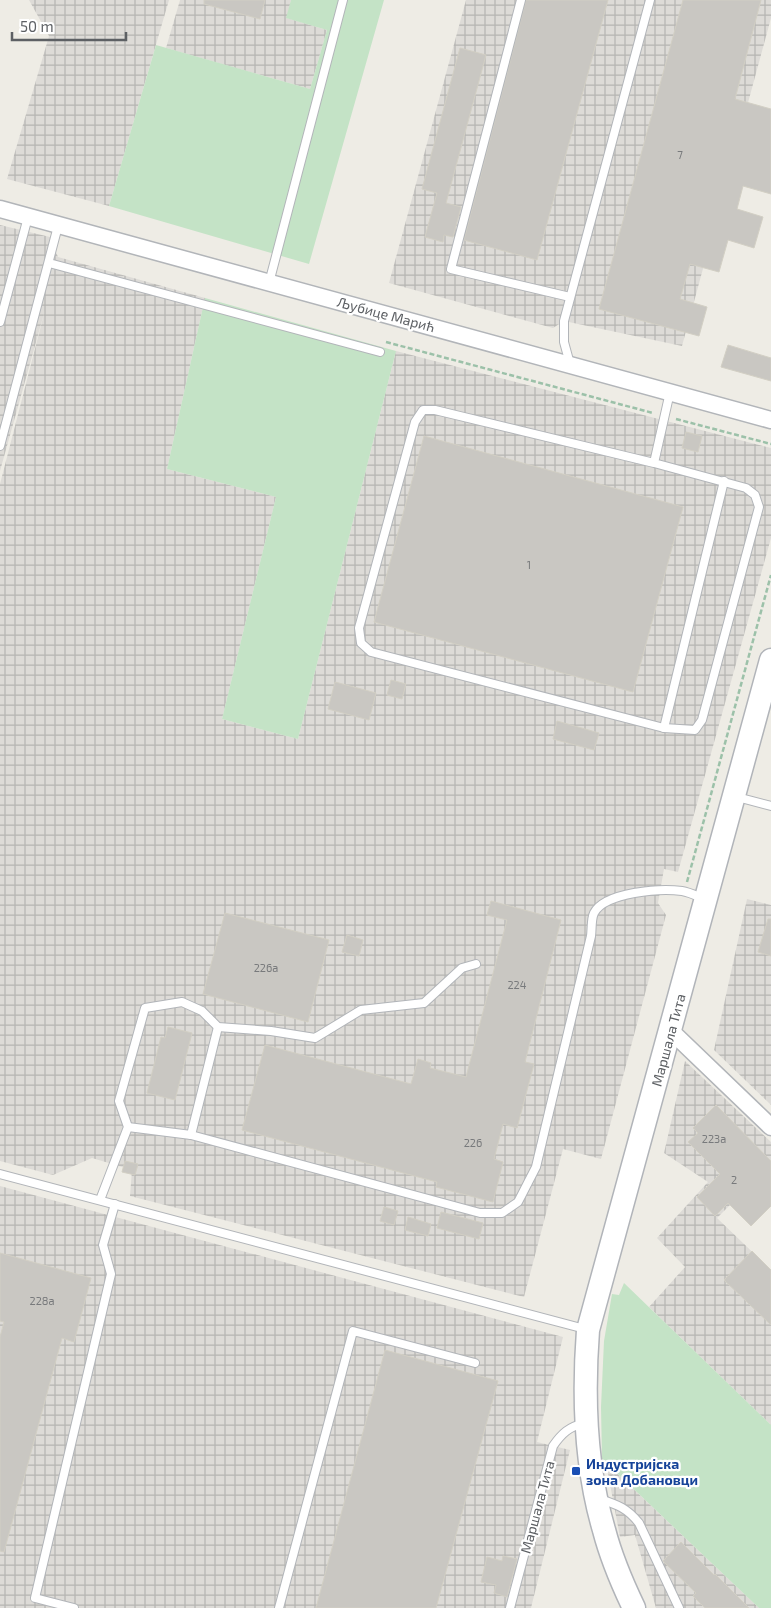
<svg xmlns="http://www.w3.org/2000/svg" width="771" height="1608" viewBox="0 0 771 1608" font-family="'Exo 2',sans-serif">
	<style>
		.industrial { fill: url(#industrial-grid) }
		.grass { fill: #c4e3c6 }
		.building { fill: #c9c7c2; stroke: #d2cfc4 }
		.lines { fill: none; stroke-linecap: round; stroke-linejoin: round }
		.lane-casing { stroke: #b2b5b9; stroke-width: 10 }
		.street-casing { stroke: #b2b5b9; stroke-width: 19 }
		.secondary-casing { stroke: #b1b4b9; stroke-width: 25 }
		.path { stroke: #9cc1a9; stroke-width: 2.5; stroke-dasharray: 5 2.5; stroke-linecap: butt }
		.lane { stroke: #fff; stroke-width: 8 }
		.street { stroke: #fff; stroke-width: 16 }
		.secondary { stroke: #fff; stroke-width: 22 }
		.transit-dot { fill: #1a4fb4; stroke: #fff; stroke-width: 2 }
		.labels { text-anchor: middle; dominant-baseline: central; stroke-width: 4.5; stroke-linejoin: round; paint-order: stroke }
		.number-label { font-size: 11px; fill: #787a7c }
		.street-label { font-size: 14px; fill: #5d6064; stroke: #fff }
		.transit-label { font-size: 14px; font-weight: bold; fill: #164399; stroke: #fff; text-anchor: start }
	</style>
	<defs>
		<pattern id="industrial-grid" width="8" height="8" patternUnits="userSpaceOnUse" patternTransform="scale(1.25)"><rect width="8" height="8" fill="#dddbd7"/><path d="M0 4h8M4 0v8" fill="none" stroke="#b6b5b2"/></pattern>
	</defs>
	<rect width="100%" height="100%" fill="#eeece5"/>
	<!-- industrial -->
	<g class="industrial">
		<polygon points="29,0 169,0 109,206 7,179 49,36"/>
		<polygon points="180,0 291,0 287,18 327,30 310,89 166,48"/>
		<polygon points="466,0 771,0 771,18 682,346 564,321 553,328 389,283"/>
		<polygon points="0,225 50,237 58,257 205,298 167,469 276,497 222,719 298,739 396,351 771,448 771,538 678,872 664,869 658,903 666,915 601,1159 563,1149 524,1297 130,1196 132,1170 92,1158 53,1175 0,1161 0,484 45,310 0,471"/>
		<polygon points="747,899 771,905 771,1105 714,1050"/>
		<polygon points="685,1061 771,1142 771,1164 717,1218 771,1270 771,1425 649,1307 685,1267 657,1238 708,1182 664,1153"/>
		<polygon points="0,1186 563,1337 537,1442 570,1450 531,1608 0,1608"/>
		<polygon points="606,1463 759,1608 656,1608 635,1535 620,1537"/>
	</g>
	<!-- grass -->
	<g class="grass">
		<polygon points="291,0 384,0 309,264 109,206 156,45 310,89 327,30 286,18"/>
		<polygon points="205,298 396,351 298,739 222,719 276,497 167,469"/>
		<polygon points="624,1283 771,1425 771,1608 759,1608 602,1459 601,1407 604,1341 612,1294 619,1295"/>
	</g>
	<!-- building -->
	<g class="building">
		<polygon points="204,0 265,0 260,19 204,4"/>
		<polygon points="526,0 608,0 537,260 464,240"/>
		<polygon points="683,0 761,0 735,99 771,109 771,194 743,186 737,209 763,217 754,248 728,240 719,272 690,264 680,299 707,307 699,336 599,309"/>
		<polygon points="460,48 486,55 446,203 461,207 453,237 444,235 443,242 425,237 437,193 422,189"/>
		<polygon points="728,345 771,358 771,381 721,367"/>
		<polygon points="686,432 702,436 698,452 682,448"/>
		<polygon points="424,436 683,507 633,692 374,622"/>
		<polygon points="391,680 406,684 402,699 387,695"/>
		<polygon points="335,682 376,693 369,720 328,709"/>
		<polygon points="557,721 599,733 594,750 553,739"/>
		<polygon points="491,901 561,920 525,1062 534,1064 517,1128 503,1124 494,1159 503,1162 493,1202 436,1187 437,1182 242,1130 265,1045 411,1084 418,1059 431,1063 430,1068 466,1077 507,920 487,915"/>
		<polygon points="225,913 329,940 308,1022 203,994"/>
		<polygon points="768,919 771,919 771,956 758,952"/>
		<polygon points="347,935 363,940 359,956 342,952"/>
		<polygon points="168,1027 192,1033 175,1100 147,1093 161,1037 165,1038"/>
		<polygon points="716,1105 771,1161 771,1206 751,1226 728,1203 715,1216 697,1197 720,1174 688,1142 698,1133 693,1128"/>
		<polygon points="125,1161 138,1164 135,1175 122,1172"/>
		<polygon points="384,1207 398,1211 394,1225 380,1221"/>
		<polygon points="441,1212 483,1223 479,1239 437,1228"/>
		<polygon points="408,1217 431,1224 428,1236 405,1230"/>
		<polygon points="752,1251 771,1270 771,1325 724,1280"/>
		<polygon points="0,1253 91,1278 74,1342 62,1338 4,1552 0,1551 0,1337 4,1322 0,1321"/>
		<polygon points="385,1350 498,1381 436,1608 316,1608"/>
		<polygon points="681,1542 714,1575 715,1574 749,1608 705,1608 693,1596 696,1593 663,1561"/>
		<polygon points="503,1556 517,1559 507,1597 494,1593 496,1585 481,1582 487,1557 502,1561"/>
	</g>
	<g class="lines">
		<!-- lane casing -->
		<g class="lane-casing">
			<g id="lane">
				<polyline points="521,0 451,269 570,297"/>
				<polyline points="49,263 380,352"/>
				<polyline points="269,283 343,0"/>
				<polyline points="0,322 28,217"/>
				<polyline points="570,364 564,342 564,321 650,0"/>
				<polyline points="0,446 58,226"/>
				<polyline points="654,463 746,488 755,495 759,507 702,720 695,730 664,728 371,652 361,643 359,628 415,422 423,410 435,410 654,463 670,392"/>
				<polyline points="664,728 724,481"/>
				<polyline points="737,797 771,806"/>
				<path d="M 128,1127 L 191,1135 L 480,1213 L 502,1213 L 518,1202 L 536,1167 L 591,936 C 592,929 591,919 594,913 C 605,892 661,888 682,891 C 689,892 697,896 704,899"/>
				<polyline points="191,1135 218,1027"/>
				<polyline points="0,1174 585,1329"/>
				<polyline points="100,1200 128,1127 119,1101 145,1008 182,1002 202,1011 218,1027 271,1031 315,1038 361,1010 424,1003 462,968 476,964"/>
				<path d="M 600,1499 C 618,1505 627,1508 639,1523 L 679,1608"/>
				<polyline points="74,1608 35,1598 111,1274 103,1245 115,1204"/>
				<polyline points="279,1608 353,1331 475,1363"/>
				<path d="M 510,1608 L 553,1446 C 562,1433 569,1427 584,1423"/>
			</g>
		</g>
		<!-- street casing -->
		<g class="street-casing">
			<g id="street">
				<polyline points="0,209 771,420"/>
				<polyline points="671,1031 771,1127"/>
			</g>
		</g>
		<!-- secondary casing -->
		<g class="secondary-casing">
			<path id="secondary" d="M 634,1608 C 622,1583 611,1557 604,1530 C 585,1466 583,1396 588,1330 L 771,660"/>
		</g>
		<!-- path -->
		<g class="path">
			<polyline points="386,342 653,413"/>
			<polyline points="676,419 771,444"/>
			<polyline points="687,882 771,575"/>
		</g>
		<!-- lane -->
		<use href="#lane" class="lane"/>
		<!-- street -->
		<use href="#street" class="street"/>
		<!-- secondary -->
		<use href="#secondary" class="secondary"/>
	</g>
	<!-- markers -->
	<rect class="transit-dot" x="571" y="1466" width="10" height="10" rx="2.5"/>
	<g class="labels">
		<!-- number labels -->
		<g class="number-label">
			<text x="680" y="154">7</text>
			<text x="529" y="564">1</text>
			<text x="266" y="967">226a</text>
			<text x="517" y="984">224</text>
			<text x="714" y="1138">223a</text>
			<text x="473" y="1142">226</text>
			<text x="734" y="1179">2</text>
			<text x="42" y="1300">228a</text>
		</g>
		<!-- street labels -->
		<g class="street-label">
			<text transform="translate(386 314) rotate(15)">Љубице Марић</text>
			<text transform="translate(668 1040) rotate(-75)">Маршала Тита</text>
			<text transform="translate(537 1507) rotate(-75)">Маршала Тита</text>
		</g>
		<!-- transit labels -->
		<g class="transit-label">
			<text x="586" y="1463">Индустријска<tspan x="586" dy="16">зона Добановци</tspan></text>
		</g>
	</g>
	<!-- scale -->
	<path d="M12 32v8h114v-8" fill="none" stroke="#5d6064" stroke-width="2.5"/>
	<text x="20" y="32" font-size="15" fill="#5d6064" stroke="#ffffff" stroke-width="4" paint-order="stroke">50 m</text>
</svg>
